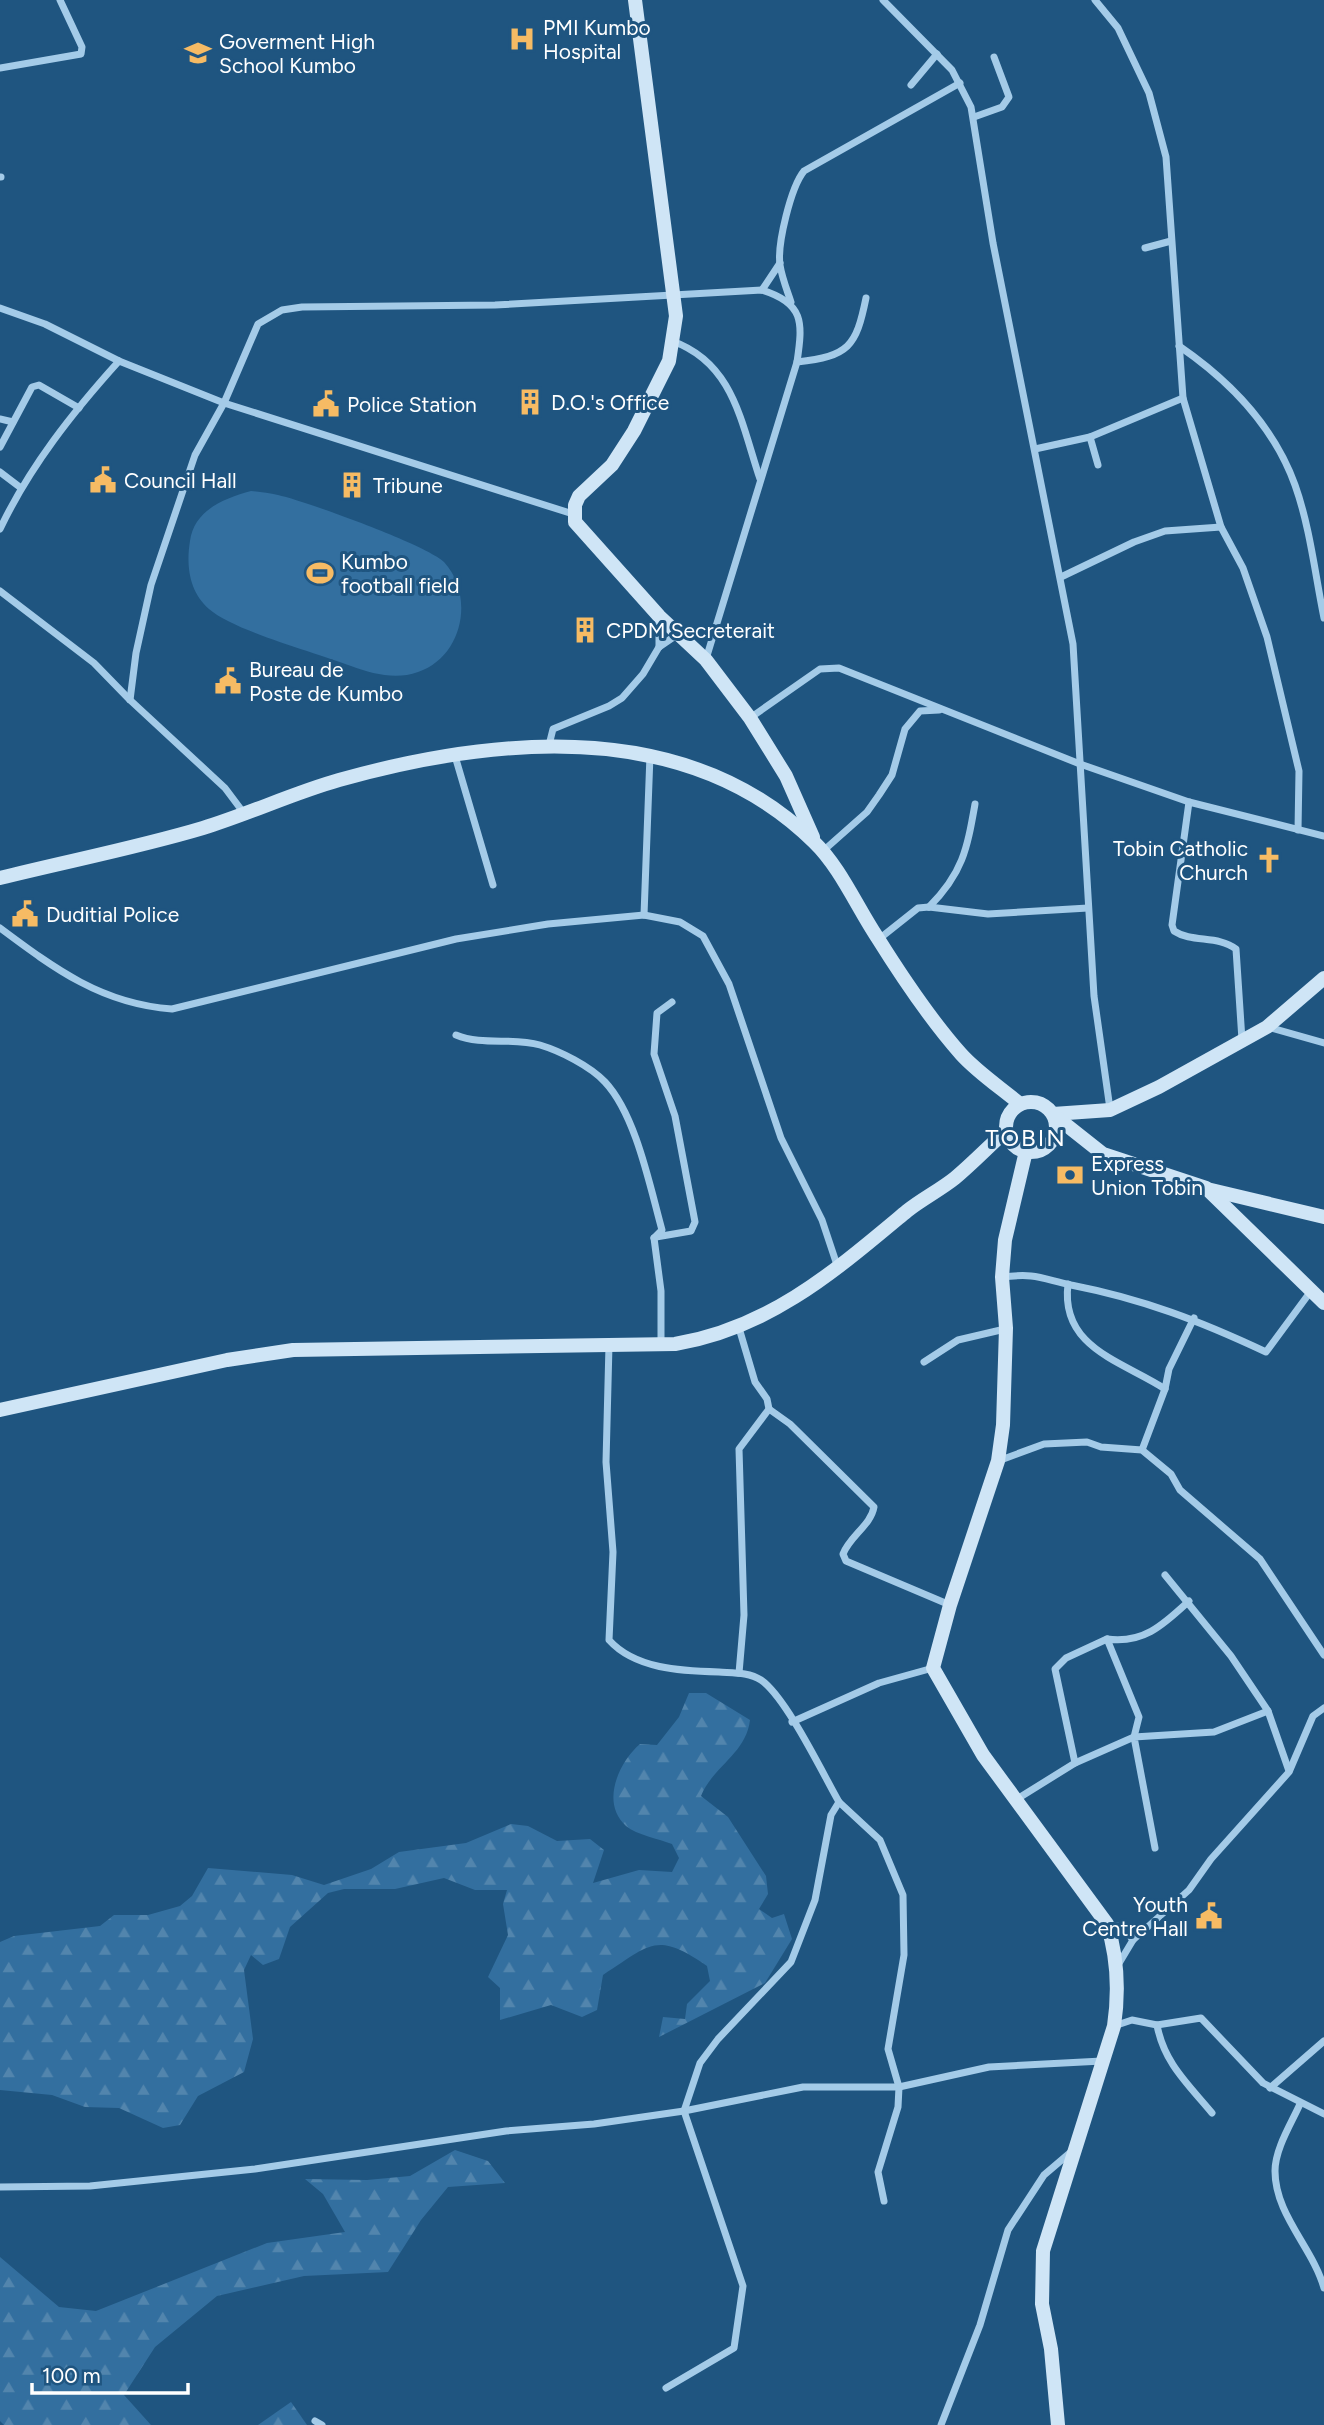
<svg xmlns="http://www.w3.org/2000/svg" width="1324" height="2425" viewBox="0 0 1324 2425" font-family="Figtree,sans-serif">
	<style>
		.forest { fill: url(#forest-firs) }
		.pitch { fill: #336f9f }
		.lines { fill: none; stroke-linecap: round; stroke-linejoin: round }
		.street { stroke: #a4cbe8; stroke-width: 7 }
		.secondary { stroke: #cfe5f6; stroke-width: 14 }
		.labels { text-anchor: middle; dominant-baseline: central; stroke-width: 6; stroke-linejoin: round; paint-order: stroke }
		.poi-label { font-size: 21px; fill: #fff; stroke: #1f5580; text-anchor: start }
		.quarter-label { font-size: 24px; letter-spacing: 2px; fill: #fff; stroke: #1f5580 }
	</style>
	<defs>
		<pattern id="forest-firs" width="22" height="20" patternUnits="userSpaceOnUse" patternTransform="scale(1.75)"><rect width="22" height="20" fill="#336f9f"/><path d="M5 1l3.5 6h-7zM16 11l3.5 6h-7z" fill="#5285ad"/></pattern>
	</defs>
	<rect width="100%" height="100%" fill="#1f5580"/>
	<!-- forest -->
	<g class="forest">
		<path d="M 689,1693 L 706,1693 L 750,1720 C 746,1754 713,1766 701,1796 L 728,1817 L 766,1876 L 768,1894 L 759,1909 L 772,1918 L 784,1914 L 792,1939 L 765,1983 L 659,2037 L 663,2017 L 685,2019 L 687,2004 L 710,1981 L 707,1966 C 656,1931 651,1944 603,1975 L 597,2010 L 582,2017 L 551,2005 L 500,2020 L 500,1988 L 488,1977 L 508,1935 L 503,1904 L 507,1890 L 475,1890 L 444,1878 L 395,1889 L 344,1889 L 328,1893 L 290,1927 L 279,1959 L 263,1965 L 251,1955 L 244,1970 L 253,2039 L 244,2072 L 198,2096 L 180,2125 L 163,2128 L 119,2108 L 85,2107 L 52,2095 L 0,2090 L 0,1942 L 14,1936 L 100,1926 L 114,1915 L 148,1915 L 180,1906 L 192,1896 L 208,1868 L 292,1875 L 324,1885 L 371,1869 L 399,1852 L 466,1843 L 511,1824 L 528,1826 L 557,1841 L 590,1839 L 604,1850 L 593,1883 L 639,1870 L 672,1872 L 679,1858 L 672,1844 C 659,1839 637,1835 626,1826 C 600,1803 619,1762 640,1744 L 657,1745 L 679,1717 Z"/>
		<polygon points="455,2150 488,2161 505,2183 448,2187 421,2220 388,2272 304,2276 217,2296 155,2347 124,2395 151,2425 4,2425 0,2421 0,2257 59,2307 96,2311 267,2243 345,2232 323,2194 305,2179 367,2180 410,2176"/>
		<polygon points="291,2402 307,2425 258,2425"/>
	</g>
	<!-- pitch -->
	<path class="pitch" d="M 251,491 C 260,492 269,493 278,495 C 305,501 427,545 444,562 C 475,596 463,657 418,672 C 396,680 373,674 351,666 C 317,653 234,631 209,609 C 189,592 186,565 190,541 C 194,510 225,498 251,491 Z"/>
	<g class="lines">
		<!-- street -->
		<g class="street">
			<polyline points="883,0 952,70 971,107 993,243 1073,644 1094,996 1110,1109"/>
			<polyline points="1095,0 1118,28 1149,93 1166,157 1183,398 1221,527"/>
			<polyline points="0,68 81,54 82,47 60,0"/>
			<polyline points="911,85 937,54"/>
			<polyline points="974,117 1002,107 1009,97 994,57"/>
			<polyline points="0,177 1,177"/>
			<polyline points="1145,248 1171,241"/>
			<polyline points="762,290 780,263"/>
			<path d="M 791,302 C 787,290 782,278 780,265 C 777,244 791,187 804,171 L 960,83"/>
			<polyline points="0,308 45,324 119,361 224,403 573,514"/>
			<path d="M 672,341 C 734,363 741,423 760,479"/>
			<path d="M 1179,346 C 1230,381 1274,427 1295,485 C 1310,527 1315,574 1324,618"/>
			<path d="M 797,362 C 849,356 856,347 866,298"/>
			<polyline points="0,419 13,422"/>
			<polyline points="1090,437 1183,398"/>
			<polyline points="0,447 32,387 39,385 79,408"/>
			<polyline points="1035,449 1090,437 1098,465"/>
			<polyline points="0,472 21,488"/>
			<path d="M 0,529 C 30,466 73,412 119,361"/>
			<polyline points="1061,577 1134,542 1165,531 1221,527 1243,568 1267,637 1299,771 1298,830"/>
			<polyline points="0,591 94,663 130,700 225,788 243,812"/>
			<polyline points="659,647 659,616"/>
			<path d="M 130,700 L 136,653 L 151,585 L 195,455 L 224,403 L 258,324 L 282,310 L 302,307 L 495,305 L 762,290 C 804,303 803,322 797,362 L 706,659"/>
			<polyline points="750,718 820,669 839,668 1080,764 1189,802 1324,836"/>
			<polyline points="549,745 553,729 609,706 622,698 643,674 659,647 678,634"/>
			<polyline points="455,756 493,885"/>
			<path d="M 1189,802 L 1172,925 L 1174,931 C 1192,943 1218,935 1236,949 L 1242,1040"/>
			<polyline points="823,851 867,812 879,795 892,775 905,729 920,711 939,710"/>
			<path d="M 929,907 C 963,873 967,849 975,804"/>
			<polyline points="644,915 650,755"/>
			<path d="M 0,928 C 55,969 102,1004 172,1009 L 456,939 L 548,924 L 644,915 L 680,922 L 703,936 L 729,984 L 781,1138 L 822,1220 L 838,1268"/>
			<polyline points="879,939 918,908 929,907 988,914 1088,908"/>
			<polyline points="1268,1027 1324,1043"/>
			<path d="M 456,1035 C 483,1046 512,1037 540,1045 C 560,1051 590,1066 605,1082 C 636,1115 650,1187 662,1230 L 654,1238"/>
			<polyline points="656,1237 691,1231 695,1222 675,1116 654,1054 657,1013 672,1002"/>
			<polyline points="654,1238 661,1291 661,1344"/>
			<path d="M 1002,1277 C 1036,1273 1040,1278 1071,1285 C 1143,1299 1200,1321 1266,1352 L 1311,1291"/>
			<path d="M 1068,1284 C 1060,1348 1122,1361 1165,1389"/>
			<polyline points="739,1328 755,1382 767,1399 769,1409 739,1449 744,1615 739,1673"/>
			<path d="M 609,1345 L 606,1462 L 613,1552 L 609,1640 C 635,1669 681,1671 719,1672 C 732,1673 749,1672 761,1680 C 786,1697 823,1774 839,1802 L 831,1815 L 815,1900 L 791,1962 L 718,2039 L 700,2063 L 684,2111 L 743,2286 L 734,2348 L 666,2388"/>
			<polyline points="924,1362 958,1340 1005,1329"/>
			<path d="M 769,1409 L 790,1424 L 874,1507 C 871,1525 850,1536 843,1554 L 846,1561 L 950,1605"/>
			<polyline points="1142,1450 1165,1389 1169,1369 1194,1318"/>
			<polyline points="998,1461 1044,1444 1087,1442 1101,1447 1142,1450 1171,1474 1180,1490 1260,1559 1324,1655"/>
			<polyline points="1165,1575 1231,1656 1268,1711 1289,1771"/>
			<polyline points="792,1722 879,1683 933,1668"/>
			<polyline points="1075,1763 1055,1669 1066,1658 1107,1639"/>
			<path d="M 1017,1799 L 1075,1763 L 1134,1737 L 1139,1717 L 1107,1639 C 1144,1644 1164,1624 1189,1601"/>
			<polyline points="839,1802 880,1840 903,1895 904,1955 888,2049 899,2087 898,2107 878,2172 884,2201"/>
			<polyline points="1155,1848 1134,1737 1214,1732 1268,1711"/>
			<polyline points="1109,1925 1123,1927 1133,1940"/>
			<polyline points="1118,1965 1133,1940 1189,1890 1211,1859 1289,1772 1313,1716 1324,1708"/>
			<path d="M 1157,2025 C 1164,2063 1188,2084 1212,2113"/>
			<polyline points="1114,2026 1132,2020 1157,2025 1201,2018 1263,2083 1324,2114"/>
			<polyline points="1270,2088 1324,2041"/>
			<path d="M 1300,2104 C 1291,2124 1275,2149 1275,2171 C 1275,2215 1313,2248 1324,2288"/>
			<polyline points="0,2187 90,2186 255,2169 506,2131 594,2124 684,2111 803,2087 899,2087 989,2067 1102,2061"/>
			<polyline points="315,2421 322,2425"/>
			<polyline points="941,2425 980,2325 1008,2230 1044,2175 1071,2152"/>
		</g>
		<!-- secondary -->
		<g class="secondary">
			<polyline points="635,0 676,316 669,361 634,431 612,465 579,496 575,505 575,522 659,616 706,660 750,718 786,776 813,837"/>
			<path d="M 0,878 C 68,861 136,848 203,828 C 249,814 293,793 339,780 C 496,736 687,717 814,842 C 840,867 857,907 877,937 C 902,977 929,1018 961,1054 C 977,1072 1001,1088 1020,1104"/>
			<circle cx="1031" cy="1127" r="25"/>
			<polyline points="1053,1114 1110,1110 1159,1087 1267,1027 1324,978"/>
			<polyline points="1055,1116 1103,1154 1206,1188 1324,1303"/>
			<path d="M 1026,1151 L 1005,1240 L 1002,1277 L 1006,1328 L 1003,1425 L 998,1461 L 950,1605 L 933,1668 L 983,1755 L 1107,1924 C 1118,1958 1119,1992 1114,2026 L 1043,2251 L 1042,2304 L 1051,2349 L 1058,2425"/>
			<polyline points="1207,1189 1324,1217"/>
			<path d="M 0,1410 L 227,1360 L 293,1350 L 675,1344 C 770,1328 835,1271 907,1211 C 922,1199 940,1190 955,1178 C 973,1163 989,1146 1006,1131"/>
		</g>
	</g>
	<!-- icons -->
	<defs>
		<g id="hospital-bare" transform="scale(2.1)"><path d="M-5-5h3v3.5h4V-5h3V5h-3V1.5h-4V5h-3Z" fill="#f6bb64" stroke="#1f5580" stroke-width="2.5" paint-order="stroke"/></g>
		<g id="school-bare" transform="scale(2.1)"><path d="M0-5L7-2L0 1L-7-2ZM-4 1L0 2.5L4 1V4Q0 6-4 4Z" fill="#f6bb64" stroke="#1f5580" stroke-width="2.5" paint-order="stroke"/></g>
		<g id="building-bare" transform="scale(2.1)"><path d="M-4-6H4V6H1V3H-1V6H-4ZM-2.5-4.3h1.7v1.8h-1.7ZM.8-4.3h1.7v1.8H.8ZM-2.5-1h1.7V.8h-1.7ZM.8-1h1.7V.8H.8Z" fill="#f6bb64" stroke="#1f5580" stroke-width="2.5" paint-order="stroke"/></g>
		<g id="civic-bare" transform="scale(2.1)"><path d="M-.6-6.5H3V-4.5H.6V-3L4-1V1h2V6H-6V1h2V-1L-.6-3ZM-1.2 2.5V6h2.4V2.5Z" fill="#f6bb64" stroke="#1f5580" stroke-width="2.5" paint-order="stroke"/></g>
		<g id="stadium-bare" transform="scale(2.1)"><path d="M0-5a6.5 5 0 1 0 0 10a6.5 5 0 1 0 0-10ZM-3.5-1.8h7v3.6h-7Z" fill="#f6bb64" stroke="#1f5580" stroke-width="2.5" paint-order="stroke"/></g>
		<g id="church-bare" transform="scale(2.1)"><path d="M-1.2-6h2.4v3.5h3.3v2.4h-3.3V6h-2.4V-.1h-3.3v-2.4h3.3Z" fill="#f6bb64" stroke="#1f5580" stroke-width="2.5" paint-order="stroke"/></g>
		<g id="bank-bare" transform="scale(2.1)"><path d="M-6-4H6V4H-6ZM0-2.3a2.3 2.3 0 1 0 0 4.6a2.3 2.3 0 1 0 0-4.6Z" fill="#f6bb64" stroke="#1f5580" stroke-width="2.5" paint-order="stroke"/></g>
	</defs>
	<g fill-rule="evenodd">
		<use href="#hospital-bare" x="522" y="39"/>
		<use href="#school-bare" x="198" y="53"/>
		<use href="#building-bare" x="530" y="402"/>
		<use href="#civic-bare" x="326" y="404"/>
		<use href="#civic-bare" x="103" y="480"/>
		<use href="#building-bare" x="352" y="485"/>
		<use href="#stadium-bare" x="320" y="573"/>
		<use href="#building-bare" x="585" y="630"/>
		<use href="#civic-bare" x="228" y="681"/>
		<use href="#church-bare" x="1269" y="860"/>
		<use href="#civic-bare" x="25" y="914"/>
		<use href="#bank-bare" x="1070" y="1175"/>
		<use href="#civic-bare" x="1209" y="1916"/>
	</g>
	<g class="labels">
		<!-- poi labels -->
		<g class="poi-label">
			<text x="543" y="27">PMI Kumbo<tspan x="543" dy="24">Hospital</tspan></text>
			<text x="219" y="41">Goverment High<tspan x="219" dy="24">School Kumbo</tspan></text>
			<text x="551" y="402">D.O.'s Office</text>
			<text x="347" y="404">Police Station</text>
			<text x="124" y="480">Council Hall</text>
			<text x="373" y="485">Tribune</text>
			<text x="341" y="561">Kumbo<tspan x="341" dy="24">football field</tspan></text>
			<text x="606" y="630">CPDM Secreterait</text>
			<text x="249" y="669">Bureau de<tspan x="249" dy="24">Poste de Kumbo</tspan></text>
			<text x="1248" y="848" text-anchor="end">Tobin Catholic<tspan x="1248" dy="24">Church</tspan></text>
			<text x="46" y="914">Duditial Police</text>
			<text x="1091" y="1163">Express<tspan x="1091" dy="24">Union Tobin</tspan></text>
			<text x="1188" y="1904" text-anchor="end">Youth<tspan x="1188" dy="24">Centre Hall</tspan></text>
		</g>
		<!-- quarter labels -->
		<g class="quarter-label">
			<text x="1026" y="1137">TOBIN</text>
		</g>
	</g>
	<!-- scale -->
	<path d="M32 2383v10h156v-10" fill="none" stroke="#ffffff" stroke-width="3.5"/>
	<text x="42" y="2383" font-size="21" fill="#ffffff" stroke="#1f5580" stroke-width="5" paint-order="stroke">100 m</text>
</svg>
